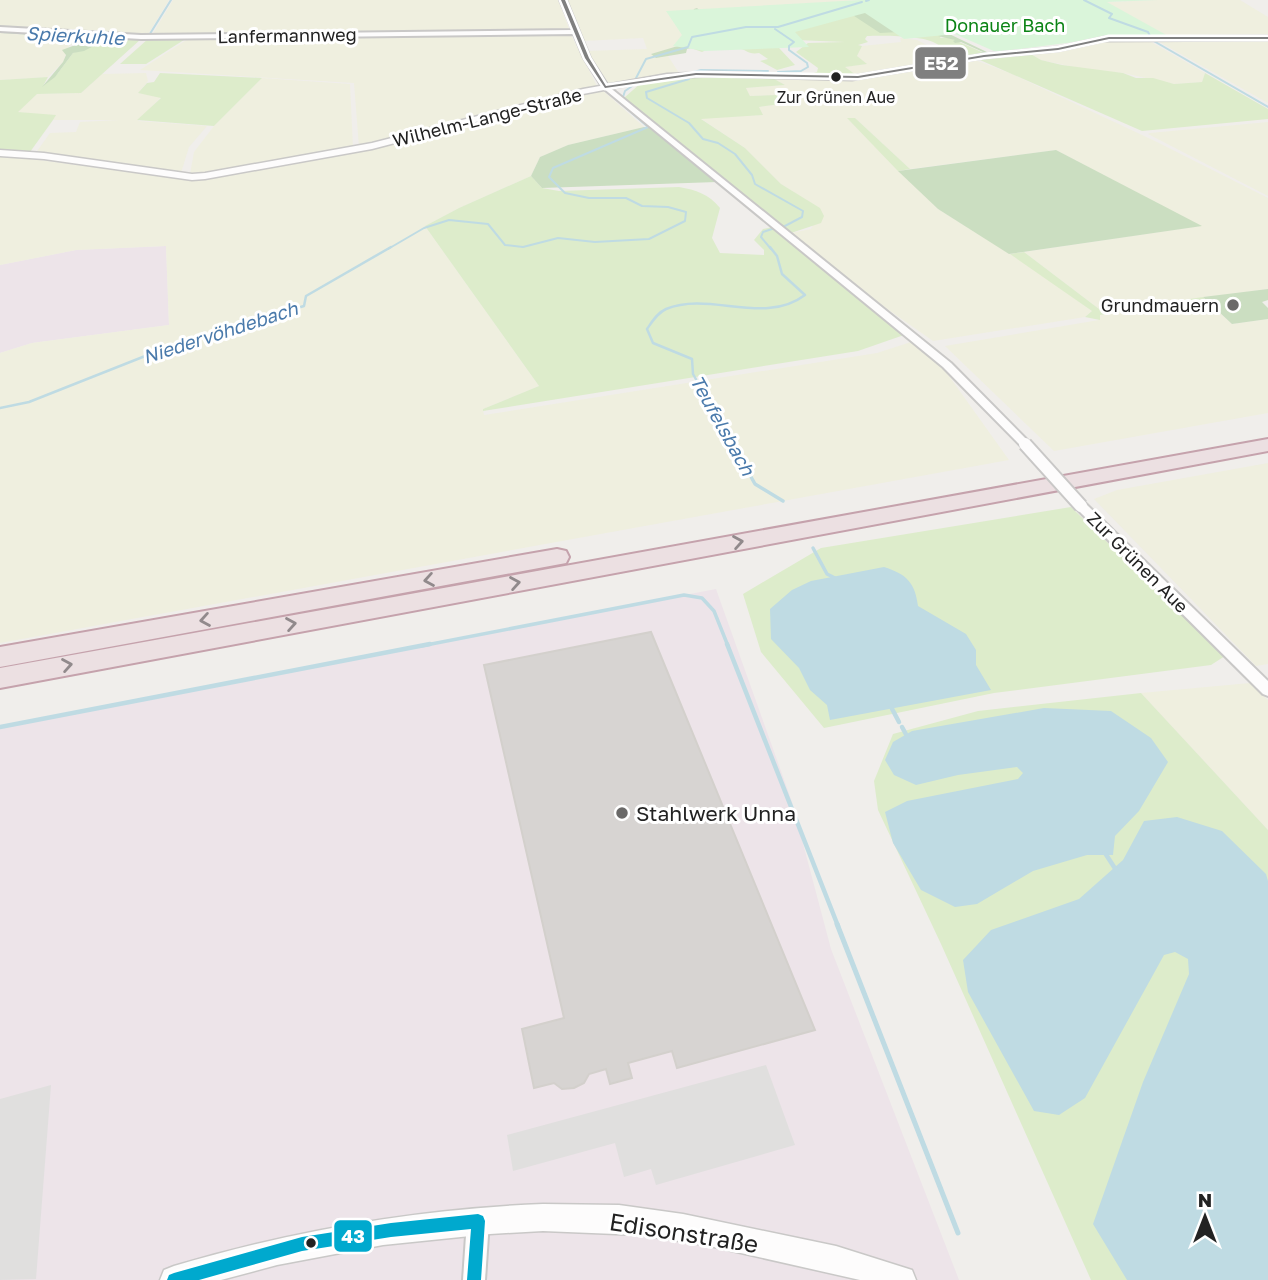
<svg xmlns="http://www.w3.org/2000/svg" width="1268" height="1280" viewBox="0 0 1268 1280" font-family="'Golos Text',sans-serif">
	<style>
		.industrial { fill: #ede4e9 }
		.farmland { fill: #efefdf }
		.grass { fill: #ddeccb }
		.forest { fill: #cbdec1 }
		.park { fill: #daf5da }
		.parking { fill: #e0dfde }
		.water { fill: #bfdbe3 }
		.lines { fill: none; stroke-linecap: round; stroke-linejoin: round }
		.stream-far4 { stroke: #bfdbe3; stroke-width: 2 }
		.stream-far3 { stroke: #bfdbe3; stroke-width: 2.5 }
		.stream-far2 { stroke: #bfdbe3; stroke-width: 3.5 }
		.stream-far1 { stroke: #bfdbe3; stroke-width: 4.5 }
		.stream { stroke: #bfdbe3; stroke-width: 5 }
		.building { fill: #d7d4d2; stroke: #d3d0cc; stroke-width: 2 }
		.minor-casing { stroke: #c9c8c7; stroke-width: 4 }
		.tertiary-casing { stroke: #c9c8c7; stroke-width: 3 }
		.motorway-casing { stroke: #c5a2ac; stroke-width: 4 }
		.minor { fill: #fdfcfc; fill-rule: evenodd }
		.tertiary { fill: #fdfcfc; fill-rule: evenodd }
		.motorway { fill: #ece0e2; fill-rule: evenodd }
		.minor-bridge-casing { stroke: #c9c8c7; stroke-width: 16; stroke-linecap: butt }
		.minor-bridge { stroke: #fdfcfc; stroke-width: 12 }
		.bus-1-casing { stroke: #fff; stroke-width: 5 }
		.bus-2-casing { stroke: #fff; stroke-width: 5 }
		.bus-1 { fill: #808080; fill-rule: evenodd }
		.bus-2 { fill: #00a9ce; fill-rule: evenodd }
		.oneway { stroke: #918a8c }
		.bus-dot { fill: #222; stroke: #fff; stroke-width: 2.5 }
		.poi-dot { fill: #6a6968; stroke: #fff; stroke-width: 2.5 }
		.labels { text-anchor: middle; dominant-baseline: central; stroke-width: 6; stroke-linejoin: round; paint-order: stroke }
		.far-bus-label { font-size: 16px; fill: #222; stroke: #fff }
		.far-park-label { font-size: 18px; fill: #0c8416; stroke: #fff }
		.far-street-label { font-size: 18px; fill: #222; stroke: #fff }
		.far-poi-label { font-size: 18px; fill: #222; stroke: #fff; text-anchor: end }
		.far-water-label { font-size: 19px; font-style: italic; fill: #4a7aab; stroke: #fff }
		.poi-label { font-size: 21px; fill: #222; stroke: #fff; text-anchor: start }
		.near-street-label { font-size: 24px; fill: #222; stroke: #fff }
		.line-badge { stroke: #fff; stroke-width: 2.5 }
		.badge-label { font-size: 19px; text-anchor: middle; font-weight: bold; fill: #fff }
	</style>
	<rect width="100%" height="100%" fill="#f0eeeb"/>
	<!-- industrial -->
	<g class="industrial">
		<polygon points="166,246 169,325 32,343 0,353 0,265 76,250"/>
		<polygon points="716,589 792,802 831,949 959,1280 0,1280 0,727"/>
	</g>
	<!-- farmland -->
	<g class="farmland">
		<polygon points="0,0 169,0 147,36 0,28"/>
		<polygon points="173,0 558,0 570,31 152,35"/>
		<polygon points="566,0 847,0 859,2 721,30 697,8 681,45 652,54 656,58 668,56 679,73 607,83 599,79 585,51 647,49 643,38 583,41"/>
		<polygon points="1155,0 1240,0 1268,17 1268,36 1155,36 1092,3"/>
		<polygon points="0,33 27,35 84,38 69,46 63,62 48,77 0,80"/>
		<polygon points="570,33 597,86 359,147 354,83 140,70 191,37"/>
		<polygon points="900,38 917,40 955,59 856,75 844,67 866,64 857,56 862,46 901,42"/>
		<polygon points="1144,38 1205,73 1202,82 1174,84 1123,73 1088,70 1041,60 1028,52 1100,40"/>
		<polygon points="1156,40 1268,40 1268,103"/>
		<polygon points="975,60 1012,74 1157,142 1268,198 1268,289 1103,312 1024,252 1200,226 1056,150 910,169 855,118 848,119 938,209 1031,267 1092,311 1085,317 933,341 886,308 791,233 811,229 820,209 781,184 745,148 700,118 762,115 758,107 787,103 776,95 750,96 746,88 785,85 769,76 835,81 860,79"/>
		<polygon points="146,73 148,81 138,93 161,97 138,121 207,126 189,147 181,173 35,154 50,133 76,132 80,122 119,120 53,120 55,116 17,112 37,94 81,93 102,74"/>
		<polygon points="262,78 350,84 353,148 270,165 190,174 194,152 214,126"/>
		<polygon points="601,89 644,127 568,145 540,157 531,176 459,208 425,226 539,386 483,409 484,415 877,353 911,342 944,369 1009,460 0,643 0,353 32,343 169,325 166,246 76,250 0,265 0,155 186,179 204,177 315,160 377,147"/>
		<polygon points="1268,122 1268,196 1148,134 1150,133"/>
		<polygon points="1205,299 1232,324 1268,319 1268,413 1054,451 945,346 1099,320 1100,315"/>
		<polygon points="1268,463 1268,664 1256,666 1094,499 1117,490"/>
		<polygon points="1250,683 1268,700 1268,830 1141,693"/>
	</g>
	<!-- grass -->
	<g class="grass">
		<path d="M 845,10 L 898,32 L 942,35 L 940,38 L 948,37 L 984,53 L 955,59 C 948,54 943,46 933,42 C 922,36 882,35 867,36 L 865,39 L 868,42 L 858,45 L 862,46 L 857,56 L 867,64 L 845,67 L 856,75 L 845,77 L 807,75 L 817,72 L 818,68 L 796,52 L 808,43 L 845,42 L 796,40 L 788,27 Z"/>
		<path d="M 750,34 L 773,34 L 785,41 L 779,48 L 795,65 L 777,70 L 760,61 L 768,59 L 759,53 C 748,55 746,49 737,48 C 730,47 707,49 702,52 L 691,48 L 698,47 L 697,42 C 711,32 732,37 750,34 Z"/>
		<polygon points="109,38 141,39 81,93 37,94 18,112 56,115 53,120 30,152 0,151 0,80 48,77 43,86 58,73 73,53"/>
		<polygon points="187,38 146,64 120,64 148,39"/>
		<polygon points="1029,53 1041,60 1062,65 1123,73 1136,78 1153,78 1174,84 1202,82 1205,73 1268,109 1268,119 1142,131 980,60"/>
		<polygon points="160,73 262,78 214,126 137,120 161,98 138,93 147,83 154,82"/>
		<polygon points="686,76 769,76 785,85 746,88 750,96 776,95 788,103 759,107 763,115 701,119 745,148 781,184 820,208 824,216 821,223 791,233 624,98 642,82"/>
		<polygon points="847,118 855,118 910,169 898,171"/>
		<path d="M 531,176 L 542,188 L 559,191 L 679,187 C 696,190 709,194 720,208 L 712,238 L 720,253 L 764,255 L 764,250 L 754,240 L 763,229 L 773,227 L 904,335 L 858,351 L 483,411 L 483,409 L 539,386 L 425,226 L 459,208 Z"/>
		<polygon points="1024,252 1103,312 1203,297 1205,299 1100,315 1100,320 1085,317 1092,311 1010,254"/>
		<polygon points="1071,507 1225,656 1211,665 994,693 824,728 761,652 743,594 821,548"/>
		<polygon points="1141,693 1268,830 1268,1280 1091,1280 941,944 878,810 874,781 893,734 978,711"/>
	</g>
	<!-- forest -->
	<g class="forest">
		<polygon points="869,0 918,19 991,54 971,55 983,52 961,42 955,43 953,41 955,40 938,36 941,35 899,32 880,33 845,10 687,49 686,53 656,58 651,54 681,45 694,9 697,8 722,30"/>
		<polygon points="0,30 143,37 109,38 84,51 73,53 55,77 42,87 63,62 66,55 62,50 78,44 83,38 0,33"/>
		<polygon points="644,127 652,128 717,182 542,188 531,176 540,157 568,145"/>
		<polygon points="1056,150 1202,226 1009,254 938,209 898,171"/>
		<polygon points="1268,289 1268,300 1262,302 1268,308 1268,319 1232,324 1203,297"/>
	</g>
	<!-- park -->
	<polygon class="park" points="860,0 1158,0 1107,2 1170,37 1113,37 996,52 955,34 904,39 865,13 795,32 809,47 705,51 673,46 682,35 666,11"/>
	<!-- parking -->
	<g class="parking">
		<polygon points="766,1065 795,1145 656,1185 651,1169 624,1177 615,1143 513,1171 507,1135"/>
		<polygon points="51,1085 36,1279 0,1280 0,1099"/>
	</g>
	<!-- water -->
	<g class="water">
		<path d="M 884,567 C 906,574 915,582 918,606 L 966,634 L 976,650 L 976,665 L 991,690 L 830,720 L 827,705 L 810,690 L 799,668 L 771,639 L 770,609 L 792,590 L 811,581 Z"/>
		<polygon points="1044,708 1111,711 1151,738 1168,762 1139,811 1115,836 1113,855 1087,855 1033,871 977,904 955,907 921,890 893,843 885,812 907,801 1018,779 1023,773 1017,767 958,775 916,785 894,775 885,760 893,742 912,731"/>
		<polygon points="1177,817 1222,831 1266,874 1268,881 1268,1280 1127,1280 1093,1224 1143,1082 1189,974 1188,959 1175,952 1164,955 1085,1098 1059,1115 1034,1111 968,992 963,960 991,930 1079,899 1123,860 1144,821"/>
	</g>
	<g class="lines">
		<!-- stream-far4 -->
		<g class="stream-far4">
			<polyline points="1084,0 1112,14 1109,18 1148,32 1152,40 1268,107"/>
			<polyline points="866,1 869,0"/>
			<polyline points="775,29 794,42 789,46 789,50 807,63 808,67 801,71 778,72"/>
			<polyline points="0,30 134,38"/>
			<polyline points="148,37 171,0"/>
			<polyline points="690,73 701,70 768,71"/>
			<polyline points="691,76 689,79 646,92 647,98 689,123 703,139 718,143 735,154 752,175 755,184 803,211 802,217 783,227"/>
			<polyline points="635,80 646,59 688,47 692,37 746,27 778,27 862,2"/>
			<polyline points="623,97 625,91 635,84"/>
			<polyline points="388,249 424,228 449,220 488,224 505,245 523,247 558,238 595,242 649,239 685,221 686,212 668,207 642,206 626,198 589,198 565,193 549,177 553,168 648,127 617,100"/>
			<polyline points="771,249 761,237 763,232 775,228"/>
		</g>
		<!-- stream-far3 -->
		<g class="stream-far3">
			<polyline points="0,408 29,402 173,345 304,306 306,296 391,247"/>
			<path d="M 721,424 L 693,374 L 692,359 L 653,343 L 647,329 C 652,322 657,313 666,309 C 710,291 764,326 805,295 L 782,274 L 777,256 L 770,247"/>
		</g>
		<!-- stream-far2 -->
		<g class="stream-far2">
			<polyline points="720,422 755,484 783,501"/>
			<polyline points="813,548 827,574 837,579"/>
			<polyline points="421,646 684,595 702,598 714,611 728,646"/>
		</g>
		<!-- stream-far1 -->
		<g class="stream-far1">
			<polyline points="727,644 838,926"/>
			<polyline points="890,705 899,722"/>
			<polyline points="0,727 430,644"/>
			<polyline points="902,727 908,738"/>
			<polyline points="1105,853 1116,870"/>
		</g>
		<!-- stream -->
		<polyline class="stream" points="837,924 958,1233"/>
	</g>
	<!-- building -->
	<polygon class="building" points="651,632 815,1030 677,1068 672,1051 628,1063 632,1078 610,1084 606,1069 589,1074 584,1083 574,1088 562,1089 554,1083 534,1088 522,1029 564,1018 484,665"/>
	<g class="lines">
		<!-- minor casing -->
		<g class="minor-casing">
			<g id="minor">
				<polygon points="560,0 566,0 590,58 608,86 951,363 1029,442 1029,446 1021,446 943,367 603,88 584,58 574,34 141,39 0,31 0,27 141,35 573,30"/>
				<polygon points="1081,502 1085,503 1268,681 1268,696 1263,694 1077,509 1075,506 1077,503"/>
				<polygon points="478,1210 486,1213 489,1221 485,1280 463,1280 467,1221 470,1213"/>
			</g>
		</g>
		<!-- tertiary casing -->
		<g class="tertiary-casing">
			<g id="tertiary">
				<polygon points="1268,36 1268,40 1104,41 1058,51 984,58 852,80 714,76 667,78 583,94 372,149 205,179 192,180 44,159 0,156 0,150 44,153 192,174 205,173 372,143 583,89 667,74 714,72 852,76 984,54 1058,47 1104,37"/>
				<path d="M 543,1204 L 619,1205 L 683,1214 L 836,1246 L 912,1270 L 916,1280 L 860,1280 L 705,1245 L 640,1235 L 543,1231 L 490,1234 L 383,1245 L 277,1265 L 221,1280 L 160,1280 L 164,1270 L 174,1266 C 296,1230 417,1209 543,1204 Z"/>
			</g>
		</g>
		<!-- motorway casing -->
		<g class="motorway-casing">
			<g id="motorway">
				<polygon points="1268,439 1268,451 0,688 0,668"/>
				<polygon points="557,549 566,551 569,557 566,563 0,667 0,647"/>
			</g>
		</g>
		<!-- minor -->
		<use href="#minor" class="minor"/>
		<!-- tertiary -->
		<use href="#tertiary" class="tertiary"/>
		<!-- motorway -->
		<use href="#motorway" class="motorway"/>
		<!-- minor-bridge casing -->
		<g class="minor-bridge-casing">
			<polyline id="minor-bridge" points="1025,444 1081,506"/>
		</g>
		<!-- minor-bridge -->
		<use href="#minor-bridge" class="minor-bridge"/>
		<!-- bus-1 casing -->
		<g class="bus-1-casing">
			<polygon id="bus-1" points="561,0 565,0 589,58 606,86 696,73 858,76 984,55 1058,48 1109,37 1268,37 1268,39 1109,39 1058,50 984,57 858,78 696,75 605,88 585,58"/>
		</g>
		<!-- bus-2 casing -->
		<g class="bus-2-casing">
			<polygon id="bus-2" points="478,1214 483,1216 485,1221 481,1280 467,1280 471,1229 391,1237 302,1251 199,1280 167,1280 169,1275 174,1273 302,1237 391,1223"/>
		</g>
		<!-- bus-1 -->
		<use href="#bus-1" class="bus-1"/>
		<!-- bus-2 -->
		<use href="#bus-2" class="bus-2"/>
	</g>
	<!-- one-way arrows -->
	<defs><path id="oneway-chevron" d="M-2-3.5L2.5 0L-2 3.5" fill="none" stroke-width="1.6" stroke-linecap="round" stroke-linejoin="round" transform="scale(1.75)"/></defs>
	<g class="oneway">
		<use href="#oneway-chevron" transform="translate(738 542) rotate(-10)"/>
		<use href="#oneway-chevron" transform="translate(429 580) rotate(170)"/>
		<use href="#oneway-chevron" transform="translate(515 583) rotate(-10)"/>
		<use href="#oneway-chevron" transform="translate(205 620) rotate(170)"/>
		<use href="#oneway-chevron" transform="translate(291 624) rotate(-10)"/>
		<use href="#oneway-chevron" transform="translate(67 665) rotate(-10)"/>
	</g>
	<!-- markers -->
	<g class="bus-dot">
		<circle cx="836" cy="77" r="6"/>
		<circle cx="311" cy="1243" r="6"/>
	</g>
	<g class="poi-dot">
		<circle cx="1233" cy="305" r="7"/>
		<circle cx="622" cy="813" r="7"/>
	</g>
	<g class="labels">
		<!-- far-bus labels -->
		<g class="far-bus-label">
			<text x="836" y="97">Zur Grünen Aue</text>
		</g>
		<!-- far-park labels -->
		<g class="far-park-label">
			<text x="1005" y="25">Donauer Bach</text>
		</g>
		<!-- far-street labels -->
		<g class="far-street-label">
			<text transform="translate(287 35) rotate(-1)">Lanfermannweg</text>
			<text transform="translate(487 117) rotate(-14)">Wilhelm-Lange-Straße</text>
			<text transform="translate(1138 562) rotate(45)">Zur Grünen Aue</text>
		</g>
		<!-- far-poi labels -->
		<g class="far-poi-label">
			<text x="1219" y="305">Grundmauern</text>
		</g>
		<!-- far-water labels -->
		<g class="far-water-label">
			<text transform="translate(75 35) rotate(3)">Spierkuhle</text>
			<text transform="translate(220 332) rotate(-18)">Niedervöhdebach</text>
			<text transform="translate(723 425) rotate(61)">Teufelsbach</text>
		</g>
		<!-- poi labels -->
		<g class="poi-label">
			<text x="636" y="813">Stahlwerk Unna</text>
		</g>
		<!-- near-street labels -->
		<g class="near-street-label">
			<text transform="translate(684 1232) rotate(9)">Edisonstraße</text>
		</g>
	</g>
	<g class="line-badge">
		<rect x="914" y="46" width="53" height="34" rx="7" fill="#808080"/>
		<rect x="333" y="1219" width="40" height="34" rx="7" fill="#00a9ce"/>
	</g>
	<g class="badge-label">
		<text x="941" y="70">E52</text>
		<text x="353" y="1243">43</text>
	</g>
	<!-- north arrow -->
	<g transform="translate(1205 1217)" stroke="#ffffff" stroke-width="5" paint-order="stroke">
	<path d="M0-5L12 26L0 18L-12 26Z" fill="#222222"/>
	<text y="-10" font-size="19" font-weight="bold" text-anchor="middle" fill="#222222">N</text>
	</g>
</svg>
